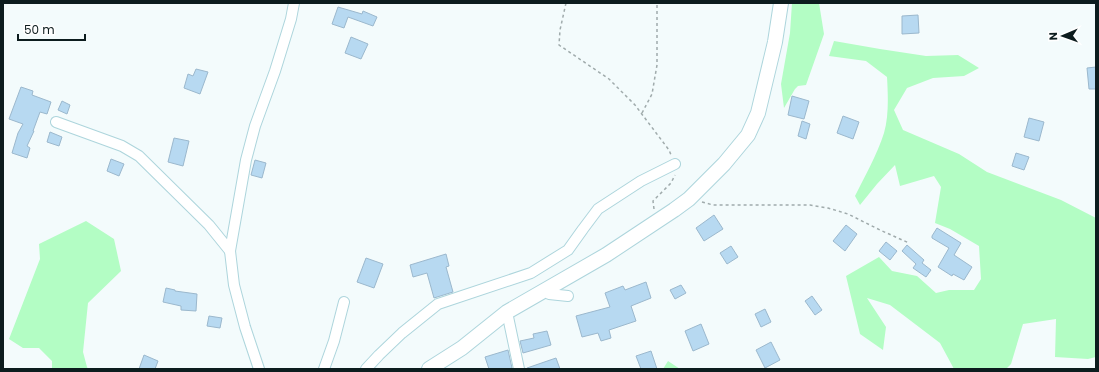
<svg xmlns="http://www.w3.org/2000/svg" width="1099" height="372" viewBox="0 0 1099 372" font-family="Poppins,sans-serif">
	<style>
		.green { fill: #b3fdc4 }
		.building { fill: #b7d9f1; stroke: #9bb8cd }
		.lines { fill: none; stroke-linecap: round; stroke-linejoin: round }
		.street-casing { stroke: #add5dc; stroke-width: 12 }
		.secondary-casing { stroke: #add5dc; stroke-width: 16 }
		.path { stroke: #a0abac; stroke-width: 1.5; stroke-dasharray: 3 3; stroke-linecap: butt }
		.street { stroke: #fff; stroke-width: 10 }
		.secondary { stroke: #fff; stroke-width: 14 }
	</style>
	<rect width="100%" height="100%" fill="#f3fbfc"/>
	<!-- green -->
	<g class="green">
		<polygon points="792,3 819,3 824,34 806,85 798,86 795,89 784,108 781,84 790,33"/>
		<path d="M 834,41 L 880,49 L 926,56 L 958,55 L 979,68 L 964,76 L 933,78 L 907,88 L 894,110 L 903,130 L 959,154 L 987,172 L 1061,200 L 1096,218 L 1096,357 L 1088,359 L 1055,357 L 1056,319 L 1023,324 L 1011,364 L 1006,369 L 954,369 L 940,343 L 890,305 L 867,298 L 886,327 L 883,350 L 860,334 L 846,276 L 879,257 L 892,271 L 917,276 L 936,293 L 949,290 L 974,290 L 981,279 L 979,246 L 950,229 L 935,223 L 941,187 L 934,176 L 900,186 L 895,165 L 877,184 L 860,205 L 855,196 C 865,176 877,155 884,133 C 889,116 888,95 887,77 L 866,61 L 829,56 Z"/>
		<polygon points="86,221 114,239 121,271 88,303 83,352 87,367 88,369 52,369 52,361 39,348 23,348 9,339 40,259 39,244"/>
		<polygon points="668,361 680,369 663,369"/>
	</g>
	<!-- building -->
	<g class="building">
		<polygon points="338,7 362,14 363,11 377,17 373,26 348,17 344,28 332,24"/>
		<polygon points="918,15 919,33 902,34 902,16"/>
		<polygon points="351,37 368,44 361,59 345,53"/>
		<polygon points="1096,67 1096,89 1089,89 1087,68"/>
		<polygon points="196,69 208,72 200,94 184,88 188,74 193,76"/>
		<polygon points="21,87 33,91 32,95 51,102 47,114 40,112 33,131 34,131 27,146 30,148 27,158 12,153 18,133 23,124 9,119"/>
		<polygon points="792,96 809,101 804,119 788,115"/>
		<polygon points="62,101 70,105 67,114 58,110"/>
		<polygon points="843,116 859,122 853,139 837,133"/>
		<polygon points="1029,118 1044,122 1039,141 1024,137"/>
		<polygon points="802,121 810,124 806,139 798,136"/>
		<polygon points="50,132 62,137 59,146 47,142"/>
		<polygon points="174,138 189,141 183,166 168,162"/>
		<polygon points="1016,153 1029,157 1024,170 1012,166"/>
		<polygon points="111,159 124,164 119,176 107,171"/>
		<polygon points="255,160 266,163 262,178 251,175"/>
		<polygon points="714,215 723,229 704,241 696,228"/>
		<polygon points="846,225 857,234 845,251 833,241"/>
		<polygon points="937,228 961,243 954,255 972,267 964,280 953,274 952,276 938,267 949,248 932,238 932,236"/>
		<polygon points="886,242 897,251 890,260 879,251"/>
		<polygon points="907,245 924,260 922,263 931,270 926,277 913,268 916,264 902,251"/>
		<polygon points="731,246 738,257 727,264 720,253"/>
		<polygon points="446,254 449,266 446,267 453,292 434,298 427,273 413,277 410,265"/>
		<polygon points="366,258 383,264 374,288 357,282"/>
		<polygon points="646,282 651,298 631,306 636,321 609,330 611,338 601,341 598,333 582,337 576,316 610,307 605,293 623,286 625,290"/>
		<polygon points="681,285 686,293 675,299 670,290"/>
		<polygon points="166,288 175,290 175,291 197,294 196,311 181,310 181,306 163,302"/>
		<polygon points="812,296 822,310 815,315 805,301"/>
		<polygon points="765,309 771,322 761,327 755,314"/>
		<polygon points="209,316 222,318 220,328 207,326"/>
		<polygon points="701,324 709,344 693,351 685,331"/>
		<polygon points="547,331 551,345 523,353 520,341 534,338 533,334"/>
		<polygon points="771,342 780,360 765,368 756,350"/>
		<polygon points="508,350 512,368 508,369 489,369 485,357"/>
		<polygon points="651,351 657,369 641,369 636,356"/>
		<polygon points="144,355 158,361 155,369 139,369"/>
		<polygon points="556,358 560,369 527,369 527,368"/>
	</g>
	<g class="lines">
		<!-- street casing -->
		<g class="street-casing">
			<g id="street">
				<polyline points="56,122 122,146 139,156 209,225 230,251"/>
				<polyline points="546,289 549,294 568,296"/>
				<polyline points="507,312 519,369"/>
				<polyline points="259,369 245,327 234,285 230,251 246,160 255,126 275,71 291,19 294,3"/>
				<polyline points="324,369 334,341 344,302"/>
				<polyline points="366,369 379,355 402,333 438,304 531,273 568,250 583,229 598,209 641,181 675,164"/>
			</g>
		</g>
		<!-- secondary casing -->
		<g class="secondary-casing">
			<polyline id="secondary" points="429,369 462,348 507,312 606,255 674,210 689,199 724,164 748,135 758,113 775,42 781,3"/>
		</g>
		<!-- path -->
		<g class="path">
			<polyline points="566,3 560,30 559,45 609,79 635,105 669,150 671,155"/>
			<polyline points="642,113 652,94 657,65 657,3"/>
			<polyline points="702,202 713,205 810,205 828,208 848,214 880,230 909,243"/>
			<polyline points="654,209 653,201 671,183 675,175"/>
		</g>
		<!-- street -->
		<use href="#street" class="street"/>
		<!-- secondary -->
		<use href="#secondary" class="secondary"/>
	</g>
	<!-- border -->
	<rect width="1099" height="372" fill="none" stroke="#0c1c1e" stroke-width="8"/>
	<!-- north arrow -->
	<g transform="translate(1063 36) rotate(268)" stroke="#ffffff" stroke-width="3" paint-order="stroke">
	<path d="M0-3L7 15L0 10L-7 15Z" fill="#0c1c1e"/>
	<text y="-6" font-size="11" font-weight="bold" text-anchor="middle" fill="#0c1c1e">N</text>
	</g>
	<!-- scale -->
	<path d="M18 34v6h67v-6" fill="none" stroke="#0c1c1e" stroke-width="2"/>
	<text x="24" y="34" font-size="12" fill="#0c1c1e" stroke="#ffffff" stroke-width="3" paint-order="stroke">50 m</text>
</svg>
